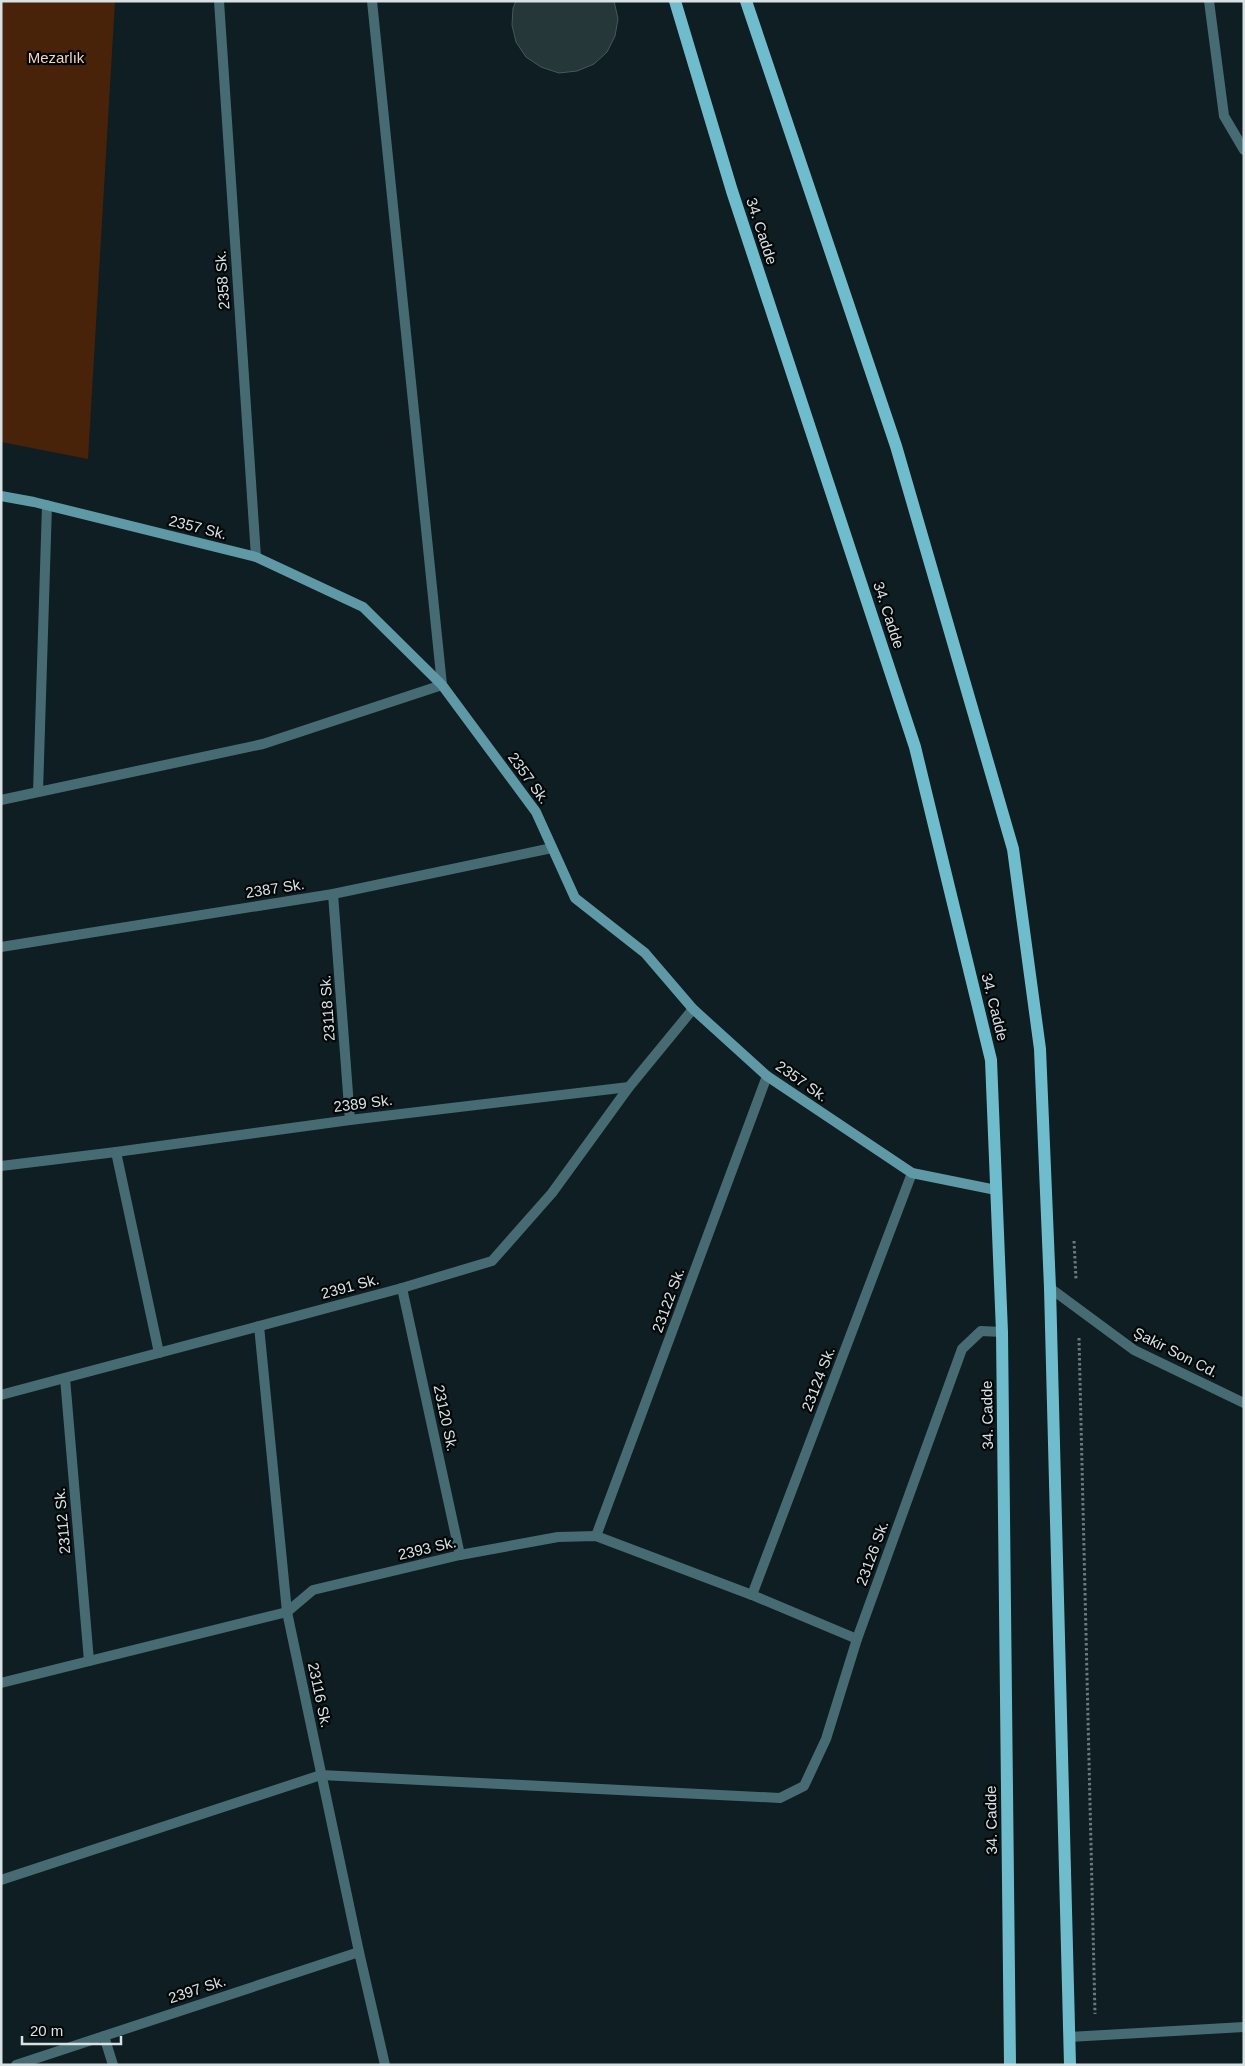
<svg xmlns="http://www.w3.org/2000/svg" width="1245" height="2066" viewBox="0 0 1245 2066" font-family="Helvetica,sans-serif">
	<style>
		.green { fill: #482309 }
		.building { fill: #26373a; stroke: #46585c }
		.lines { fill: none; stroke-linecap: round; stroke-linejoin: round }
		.path { stroke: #6d7a7d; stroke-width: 3; stroke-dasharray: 2.5 2.5; stroke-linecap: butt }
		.street { stroke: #476b72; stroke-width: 10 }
		.secondary { stroke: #5e99a5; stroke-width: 10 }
		.primary { stroke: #6fbccd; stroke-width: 12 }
		.labels { text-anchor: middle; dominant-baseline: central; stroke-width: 4.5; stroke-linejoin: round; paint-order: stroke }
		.park-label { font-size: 15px; fill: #f7d3be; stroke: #030708 }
		.street-label { font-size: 15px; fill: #d8e2e5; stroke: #030708 }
	</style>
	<rect width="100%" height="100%" fill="#0e1e22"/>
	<!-- green -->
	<polygon class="green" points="1,1 115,1 88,459 1,442"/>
	<!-- building -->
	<polygon class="building" points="516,1 614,1 618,19 615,36 607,52 594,64 577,71 559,73 541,67 526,57 516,42 512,25 513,8"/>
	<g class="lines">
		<!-- path -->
		<g class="path">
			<polyline points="1074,1241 1076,1279"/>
			<polyline points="1079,1338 1095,2014"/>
		</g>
		<!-- street -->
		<g class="street">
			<polyline points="219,1 256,557"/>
			<polyline points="1209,1 1224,116 1244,150"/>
			<polyline points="38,792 47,505"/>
			<polyline points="1,800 263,744 442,685 372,1"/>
			<polyline points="333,894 350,1120"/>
			<polyline points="1,947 333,894 552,848"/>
			<polyline points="116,1152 159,1353"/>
			<polyline points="1,1166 116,1152 350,1120 629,1087"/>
			<polyline points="402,1288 460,1555"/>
			<polyline points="1050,1288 1134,1350 1244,1403"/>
			<polyline points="259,1326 287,1612 359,1952 385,2065"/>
			<polyline points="65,1378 89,1661"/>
			<polyline points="1,1395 402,1288 492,1261 552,1193 629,1087 693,1009"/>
			<polyline points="596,1536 767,1076"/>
			<polyline points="752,1595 912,1173"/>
			<polyline points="1,1683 287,1612 313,1590 460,1555 558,1537 596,1536 752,1595 857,1639"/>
			<polyline points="1,1880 321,1775 780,1798 804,1786 826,1739 857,1639 962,1349 981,1331 1002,1332"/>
			<polyline points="104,2036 113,2065"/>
			<polyline points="1069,2037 1244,2027"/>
			<polyline points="16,2065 359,1952"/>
		</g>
		<!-- secondary -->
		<polyline class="secondary" points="1,496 34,502 256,557 363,607 442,685 536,812 575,898 645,953 693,1009 767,1076 912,1173 996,1190"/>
		<!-- primary -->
		<g class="primary">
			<polyline points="675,1 732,191 915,747 991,1060 1002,1332 1010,2065"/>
			<polyline points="746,1 896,446 1013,849 1040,1049 1050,1288 1070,2065"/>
		</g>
	</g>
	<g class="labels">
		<!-- park labels -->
		<g class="park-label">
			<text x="56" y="57">Mezarlık</text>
		</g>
		<!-- street labels -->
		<g class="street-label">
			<text transform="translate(762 231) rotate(72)">34. Cadde</text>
			<text transform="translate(222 280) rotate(-94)">2358 Sk.</text>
			<text transform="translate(198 527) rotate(14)">2357 Sk.</text>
			<text transform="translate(889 615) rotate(72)">34. Cadde</text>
			<text transform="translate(529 778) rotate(54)">2357 Sk.</text>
			<text transform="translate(275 888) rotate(-9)">2387 Sk.</text>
			<text transform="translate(995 1007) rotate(76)">34. Cadde</text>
			<text transform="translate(327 1008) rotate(-94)">23118 Sk.</text>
			<text transform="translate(802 1081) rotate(35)">2357 Sk.</text>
			<text transform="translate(363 1103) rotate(-7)">2389 Sk.</text>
			<text transform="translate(350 1286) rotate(-15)">2391 Sk.</text>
			<text transform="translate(668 1300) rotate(-70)">23122 Sk.</text>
			<text transform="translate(1176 1352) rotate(27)">Şakir Son Cd.</text>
			<text transform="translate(818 1379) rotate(-69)">23124 Sk.</text>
			<text transform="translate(987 1415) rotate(-91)">34. Cadde</text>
			<text transform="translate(446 1418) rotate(78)">23120 Sk.</text>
			<text transform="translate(62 1521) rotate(-95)">23112 Sk.</text>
			<text transform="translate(427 1548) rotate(-13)">2393 Sk.</text>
			<text transform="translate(872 1553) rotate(-70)">23126 Sk.</text>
			<text transform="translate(320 1695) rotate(78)">23116 Sk.</text>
			<text transform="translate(991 1820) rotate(-91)">34. Cadde</text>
			<text transform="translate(197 1989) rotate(-18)">2397 Sk.</text>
		</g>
	</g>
	<!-- border -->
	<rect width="1245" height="2066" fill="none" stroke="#d8e2e5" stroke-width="5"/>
	<!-- scale -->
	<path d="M22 2036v8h99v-8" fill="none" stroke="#d8e2e5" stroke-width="2.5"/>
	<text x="30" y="2036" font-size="15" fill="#d8e2e5" stroke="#030708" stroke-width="4" paint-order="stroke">20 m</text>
</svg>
